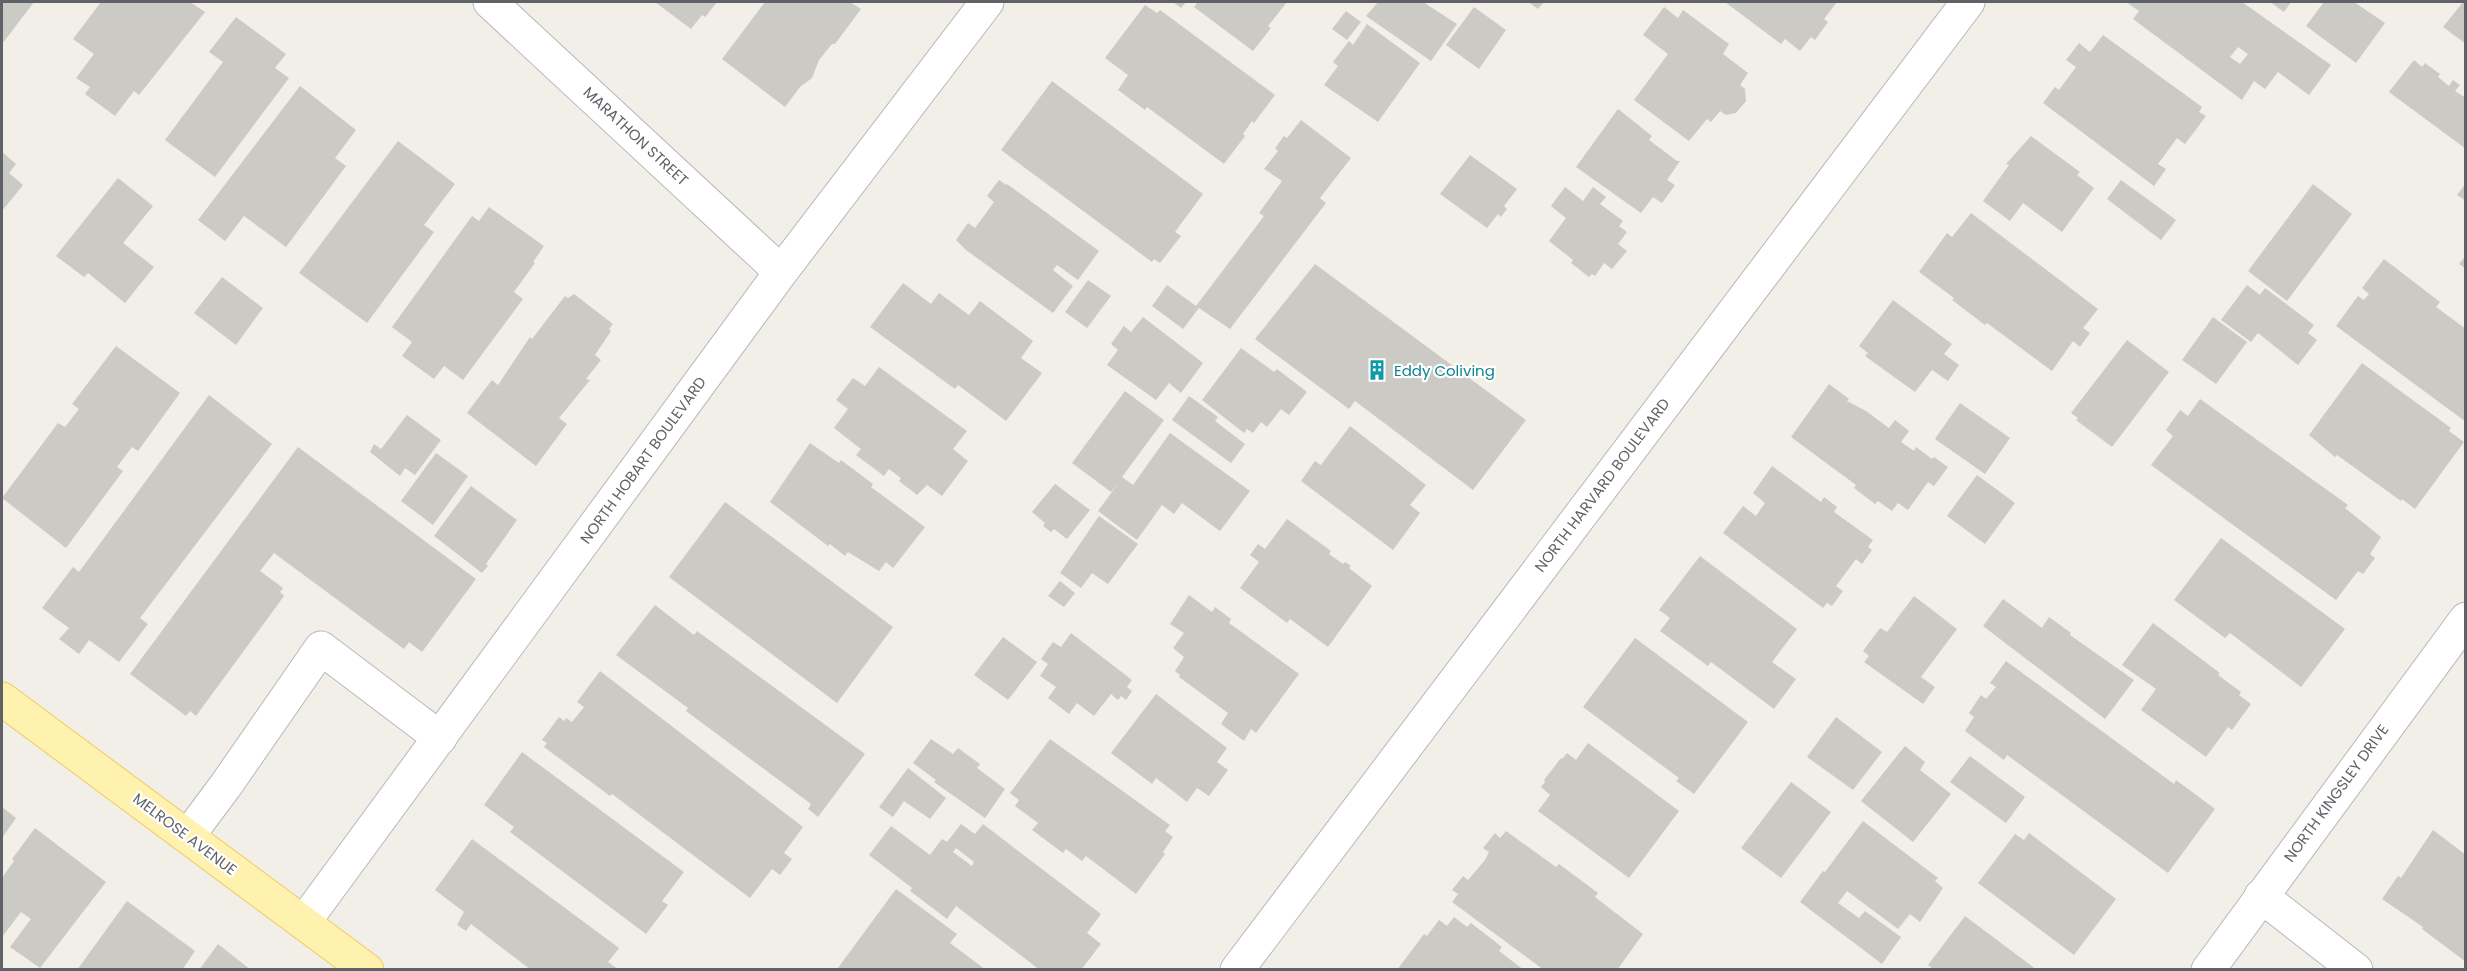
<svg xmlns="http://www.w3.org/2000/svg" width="2467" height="971" viewBox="0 0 2467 971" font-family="Poppins,sans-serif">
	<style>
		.building { fill: #cccac5; fill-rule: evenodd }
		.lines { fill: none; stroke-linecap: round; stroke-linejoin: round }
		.minor-casing { stroke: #b5b8bc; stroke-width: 35 }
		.major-casing { stroke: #f2c960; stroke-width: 35 }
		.minor { stroke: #fff; stroke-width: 33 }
		.major { stroke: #fff2af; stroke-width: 33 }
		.labels { text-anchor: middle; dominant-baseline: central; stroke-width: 4.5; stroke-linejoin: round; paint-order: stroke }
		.street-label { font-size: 15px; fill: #5f6368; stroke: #fff }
		.culture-label { font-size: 15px; fill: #0d838f; stroke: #fff; text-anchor: start }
	</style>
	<rect width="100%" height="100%" fill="#f1efe8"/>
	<!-- building -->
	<g class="building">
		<polygon points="2,2 34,2 2,44"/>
		<polygon points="101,2 190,2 205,12 139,95 134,91 115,116 85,94 90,87 76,78 94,54 73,39"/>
		<polygon points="655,2 717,2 705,17 702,15 691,29"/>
		<polygon points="765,2 850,2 861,9 835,44 832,44 819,60 812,78 800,87 785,107 722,59"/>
		<polygon points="1173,2 1186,2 1181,8"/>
		<polygon points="1195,2 1287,2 1268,26 1271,28 1253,51 1194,7 1197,3"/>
		<polygon points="1378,2 1423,2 1457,24 1431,61 1366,16"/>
		<polygon points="1528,2 1544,2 1538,9"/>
		<polygon points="1725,2 1837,2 1824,19 1828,22 1815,40 1811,37 1800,51 1785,39 1781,44"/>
		<path d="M 2126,2 L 2242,2 L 2331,65 L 2309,95 L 2278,72 L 2265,89 L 2254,81 L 2242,100 L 2133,19 L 2139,11 ZM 2238,47 L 2248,54 L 2240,64 L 2230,57 Z"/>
		<polygon points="2270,2 2291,2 2284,12"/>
		<polygon points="2324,2 2354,2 2385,23 2356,63 2306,26"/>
		<polygon points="2463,2 2466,2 2466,44 2443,27"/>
		<polygon points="1145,5 1157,13 1160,10 1275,95 1254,123 1252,121 1243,134 1245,136 1224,164 1147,107 1145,110 1118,90 1128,75 1105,58"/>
		<polygon points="1474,7 1506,30 1479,69 1446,45"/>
		<polygon points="1664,7 1678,18 1683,10 1729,44 1723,54 1748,73 1740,85 1745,89 1746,101 1736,113 1726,115 1720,111 1711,122 1707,119 1689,141 1634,100 1668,54 1643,35"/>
		<polygon points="1346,11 1361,22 1347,40 1332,29"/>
		<polygon points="236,17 286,54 275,68 289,78 215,177 165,140 223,62 209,52"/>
		<polygon points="1367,24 1420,63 1378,122 1324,85 1338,66 1333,62 1349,41 1353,45"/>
		<polygon points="2103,35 2202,107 2199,112 2206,116 2185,144 2177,138 2158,164 2166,169 2154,186 2043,103 2055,87 2059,90 2076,67 2066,60 2079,43 2090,52"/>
		<polygon points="2414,60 2422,67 2425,63 2440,74 2438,77 2449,86 2453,80 2460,85 2455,91 2466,98 2466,149 2389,92"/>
		<polygon points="1052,81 1203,194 1175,232 1181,236 1160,263 1154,259 1152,262 1001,150"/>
		<polygon points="300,86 356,130 335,158 346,166 286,247 244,216 225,241 198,220"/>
		<polygon points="1618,109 1652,136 1649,140 1677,161 1680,161 1667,180 1675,185 1662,203 1653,197 1641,213 1576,167"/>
		<polygon points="1301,120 1351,158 1320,198 1326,203 1230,329 1199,308 1183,329 1152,306 1167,285 1196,306 1264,216 1259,213 1282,181 1264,169 1278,151 1275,148 1284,136 1287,138"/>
		<polygon points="2031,136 2080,172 2077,175 2094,188 2062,232 2023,203 2010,221 1983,201 2009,165 2006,164"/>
		<polygon points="398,141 455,184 424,225 434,232 367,323 299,273"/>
		<polygon points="2,152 16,164 9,173 23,185 2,211"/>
		<polygon points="1470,155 1517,189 1504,206 1507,209 1501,217 1498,214 1487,228 1440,194"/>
		<polygon points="118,178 153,206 123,243 154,267 125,303 88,273 84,277 56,256"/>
		<polygon points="999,180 1006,185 1007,184 1099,251 1078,280 1057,265 1053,270 1073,286 1053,313 966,250 956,240 968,223 975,228 994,202 987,196"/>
		<polygon points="2121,180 2176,220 2161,240 2107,199"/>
		<polygon points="2466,183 2466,201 2457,195"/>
		<polygon points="2313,184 2352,214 2287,301 2248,271"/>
		<polygon points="1565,187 1583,201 1593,187 1606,197 1600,204 1623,221 1619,226 1627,232 1618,244 1627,251 1612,269 1604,263 1595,276 1592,274 1589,277 1571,263 1573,260 1549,241 1566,218 1551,206"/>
		<polygon points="489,207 544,246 533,262 535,263 514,292 523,299 463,380 444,366 434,379 402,356 412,342 392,327 472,216 479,221"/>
		<polygon points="1971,213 2098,309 2083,328 2090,333 2080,347 2073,341 2052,371 1987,323 1985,325 1952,300 1954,298 1919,272 1947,233 1952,237"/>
		<polygon points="2466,255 2466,269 2459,264"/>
		<polygon points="2384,259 2440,302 2436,307 2466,329 2466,422 2336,326 2358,296 2364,300 2369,294 2362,288"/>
		<polygon points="1315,264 1526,420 1473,490 1355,401 1349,409 1255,339"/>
		<polygon points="222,277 263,308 236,345 194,313"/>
		<polygon points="1088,280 1111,296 1087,328 1065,312"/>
		<polygon points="903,283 931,304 939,293 969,315 980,301 1033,341 1021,358 1042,373 1006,421 958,385 955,389 870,327"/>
		<polygon points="2247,285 2260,295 2265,288 2314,325 2308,333 2317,340 2298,365 2258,333 2251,342 2221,320"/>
		<polygon points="574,294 613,324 609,329 611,331 595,355 601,360 586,379 590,380 559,418 567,424 536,466 467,413 492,380 498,385 530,337 532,339 565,296 568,298"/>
		<polygon points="1893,300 1952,344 1944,354 1959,365 1948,381 1932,370 1915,392 1865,356 1868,353 1859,346"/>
		<polygon points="1143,317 1203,363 1181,393 1169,383 1156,400 1107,365 1118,350 1111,344 1124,326 1131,332"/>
		<polygon points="2213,317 2247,342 2216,384 2182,360"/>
		<polygon points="2127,340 2169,372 2112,447 2076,420 2078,418 2071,413"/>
		<polygon points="116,346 180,393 138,451 132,447 117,467 123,471 66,548 2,498 58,423 65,427 79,409 72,404"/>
		<polygon points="1241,348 1274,372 1277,369 1307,392 1289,415 1281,409 1267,427 1261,422 1253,433 1247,429 1244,433 1202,400"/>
		<polygon points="2362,363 2451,428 2449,431 2464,442 2415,509 2402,499 2401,501 2337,455 2335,457 2309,435"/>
		<polygon points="879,367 967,431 953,449 968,461 942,496 927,485 917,495 899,481 901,478 889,469 884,476 856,455 861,449 834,428 848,409 836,400 853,378 865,386"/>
		<polygon points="1829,384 1849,399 1847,401 1866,411 1889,428 1895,420 1909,431 1901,442 1914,451 1916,447 1932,459 1934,457 1948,467 1934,486 1928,482 1908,510 1898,503 1892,511 1878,501 1875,504 1854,488 1856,485 1791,437"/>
		<polygon points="1125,391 1164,420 1122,477 1133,485 1170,433 1250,491 1220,531 1182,503 1174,514 1162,505 1137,540 1098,511 1120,481 1111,492 1072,463"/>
		<polygon points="209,395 272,444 140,618 148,624 119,662 89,640 79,654 59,639 69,628 42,608 73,567 79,572"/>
		<polygon points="1189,396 1218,417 1215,421 1245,444 1231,463 1172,420"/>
		<polygon points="2200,399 2348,505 2345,508 2381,537 2370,554 2375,558 2363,574 2358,571 2336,600 2151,465 2173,436 2166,430 2180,410 2188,416"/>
		<polygon points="1960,403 2010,438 1985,474 1935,439"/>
		<polygon points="407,415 441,440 415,475 405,468 400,476 370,452 374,444 381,449"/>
		<polygon points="1350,426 1426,485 1410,505 1420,513 1393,550 1301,481 1315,461 1321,465"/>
		<polygon points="810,443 839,463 841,460 873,484 871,487 925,527 893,568 886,562 879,571 848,552 845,556 830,544 828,546 770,502"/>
		<polygon points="298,447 476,579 422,652 409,642 404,649 274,553 260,571 283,588 280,592 284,596 196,716 190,711 186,716 130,674"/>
		<polygon points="436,453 468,476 433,525 401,501"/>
		<polygon points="1772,466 1821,502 1824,497 1837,507 1834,512 1873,540 1868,547 1872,550 1862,564 1856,559 1836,586 1843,591 1832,606 1827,603 1823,608 1723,533 1743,506 1756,516 1765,503 1753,493"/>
		<polygon points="1977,475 2015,503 1985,544 1947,516"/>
		<polygon points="1055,484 1090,510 1067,539 1054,529 1051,532 1043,526 1045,523 1032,512"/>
		<polygon points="471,486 517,520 486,564 488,566 482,573 434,536"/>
		<polygon points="725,502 893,627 837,703 669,577"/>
		<polygon points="1099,516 1138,544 1108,584 1092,573 1081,588 1060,573"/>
		<polygon points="1287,519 1331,551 1329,554 1343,564 1345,562 1351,566 1349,568 1372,586 1328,647 1290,619 1287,623 1240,588 1259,562 1250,555 1258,544 1265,549"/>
		<polygon points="2221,538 2345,629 2301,687 2230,633 2225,638 2174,600"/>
		<polygon points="1700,556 1797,629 1772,662 1796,679 1774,709 1711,662 1708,666 1660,631 1670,618 1659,610"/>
		<polygon points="1060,581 1075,593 1064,607 1048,596"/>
		<polygon points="1189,595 1212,612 1215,607 1231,619 1229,623 1299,674 1256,733 1251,729 1244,741 1221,724 1228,713 1179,677 1180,675 1175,671 1184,657 1173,648 1184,633 1170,624"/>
		<polygon points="1914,596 1957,629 1921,677 1935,687 1923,704 1864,662 1869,656 1863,651 1880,628 1887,632"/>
		<polygon points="2003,599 2042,628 2049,617 2071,633 2070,635 2134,680 2105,719 1983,626"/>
		<polygon points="655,605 694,635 697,631 865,754 818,817 808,809 811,804 686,711 688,708 616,655"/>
		<polygon points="2153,623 2220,673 2218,675 2241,692 2239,695 2251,704 2232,730 2228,727 2206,757 2141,710 2156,689 2122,665"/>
		<polygon points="1071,633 1132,680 1127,687 1132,691 1126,700 1121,696 1118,700 1111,694 1094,716 1077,703 1069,714 1048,698 1056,687 1040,676 1048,664 1041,659 1053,642 1061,647"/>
		<polygon points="1003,637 1037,662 1008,700 974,675"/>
		<polygon points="1635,638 1748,722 1694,794 1676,781 1679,778 1583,707"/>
		<polygon points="2006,661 2174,784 2176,780 2215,809 2168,873 2007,755 2004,760 1965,731 1974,717 1969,713 1981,695 1986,699 1996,687 1990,683"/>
		<polygon points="600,671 803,827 784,853 792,859 780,875 772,869 750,898 612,794 610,796 544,747 547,743 542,740 559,717 564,721 566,718 572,722 584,707 577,702"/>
		<polygon points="1156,694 1227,748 1217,762 1228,770 1209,796 1197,788 1187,802 1156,778 1152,784 1111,753"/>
		<polygon points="1836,717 1882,752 1853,790 1807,757"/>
		<polygon points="931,739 953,754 958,748 980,764 977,768 1005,789 985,818 934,782 936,780 913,763"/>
		<polygon points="1050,739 1170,825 1165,831 1173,837 1163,852 1165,854 1136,894 1086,856 1082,861 1066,849 1063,853 1032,830 1038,823 1015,806 1019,800 1010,793"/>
		<polygon points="1588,743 1679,811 1629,878 1538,811 1550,795 1541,787 1545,782 1544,780 1561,758 1562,759 1567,753 1576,760"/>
		<polygon points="1905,746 1925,762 1920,770 1951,794 1913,842 1861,801"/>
		<polygon points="522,752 684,872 662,901 668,905 646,934 510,832 514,827 484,805"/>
		<polygon points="1970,756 2025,797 2006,823 1950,782"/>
		<polygon points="908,768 946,798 930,819 904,801 893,817 879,807"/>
		<polygon points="1791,782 1831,812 1781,878 1741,848"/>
		<polygon points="2,807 16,818 2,838"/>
		<polygon points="1863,821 1938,878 1935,881 1943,888 1920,922 1910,914 1898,929 1847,891 1838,903 1859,918 1865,911 1901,937 1882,964 1800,902 1823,871 1825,872"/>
		<path d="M 961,824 L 975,834 L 983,824 L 1101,914 L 1087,933 L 1101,944 L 1081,970 L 1040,970 L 956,906 L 947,919 L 910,891 L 912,888 L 869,855 L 891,826 L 930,855 L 942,839 L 947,842 ZM 956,848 L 974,862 L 972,866 L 953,852 Z"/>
		<polygon points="35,828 106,882 40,968 10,947 31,919 21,912 2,937 2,878 14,861 12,859"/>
		<polygon points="2433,830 2466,855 2466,962 2422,929 2423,927 2382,899 2398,876 2401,878"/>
		<polygon points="1506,831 1556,867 1559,864 1598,893 1595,897 1643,934 1617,970 1544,970 1452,902 1458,894 1452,890 1463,876 1468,880 1485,860 1489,852 1483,848 1495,833 1500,838"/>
		<polygon points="2029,833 2116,899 2074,955 1978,883 2015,834 2024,840"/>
		<polygon points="472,839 619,948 608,962 619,970 531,970 471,924 466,931 457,925 464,912 435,890"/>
		<polygon points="896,889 957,934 950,943 986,970 840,970 838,968"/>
		<polygon points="127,901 195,951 182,970 77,970"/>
		<polygon points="1965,916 2037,970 1934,970 1928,965"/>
		<polygon points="1454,917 1467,927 1471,923 1502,947 1499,951 1524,970 1397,970 1424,934 1427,936 1439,920 1447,926"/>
		<polygon points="218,944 251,970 199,970"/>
	</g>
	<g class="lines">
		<!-- minor casing -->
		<g class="minor-casing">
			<g id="minor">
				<polyline points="490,2 781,272"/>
				<polyline points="188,836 226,785 321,648 440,738"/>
				<polyline points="2261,896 2356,970"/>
				<polyline points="304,922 781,272 987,2"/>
				<polyline points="1237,970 1968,2"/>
				<polyline points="2208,970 2466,619"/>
			</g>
		</g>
		<!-- major casing -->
		<g class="major-casing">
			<polyline id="major" points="2,699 367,970"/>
		</g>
		<!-- minor -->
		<use href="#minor" class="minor"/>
		<!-- major -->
		<use href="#major" class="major"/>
	</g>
	<!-- icons -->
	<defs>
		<g id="building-bare" transform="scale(1.62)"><path d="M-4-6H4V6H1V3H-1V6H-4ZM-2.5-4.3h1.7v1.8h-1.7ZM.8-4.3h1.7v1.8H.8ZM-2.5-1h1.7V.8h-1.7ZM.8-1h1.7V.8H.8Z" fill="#0f9aa8" stroke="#fff" stroke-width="2.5" paint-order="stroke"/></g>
	</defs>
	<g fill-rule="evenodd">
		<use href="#building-bare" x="1377" y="370"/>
	</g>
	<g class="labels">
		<!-- street labels -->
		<g class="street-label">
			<text transform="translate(636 136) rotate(43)">MARATHON STREET</text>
			<text transform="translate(643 460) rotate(-54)">NORTH HOBART BOULEVARD</text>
			<text transform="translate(1602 485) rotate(-53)">NORTH HARVARD BOULEVARD</text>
			<text transform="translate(2336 793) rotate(-54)">NORTH KINGSLEY DRIVE</text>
			<text transform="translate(185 834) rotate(37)">MELROSE AVENUE</text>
		</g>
		<!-- culture labels -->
		<g class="culture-label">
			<text x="1394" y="370">Eddy Coliving</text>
		</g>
	</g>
	<!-- border -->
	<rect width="2467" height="971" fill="none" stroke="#5f6368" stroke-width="6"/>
</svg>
